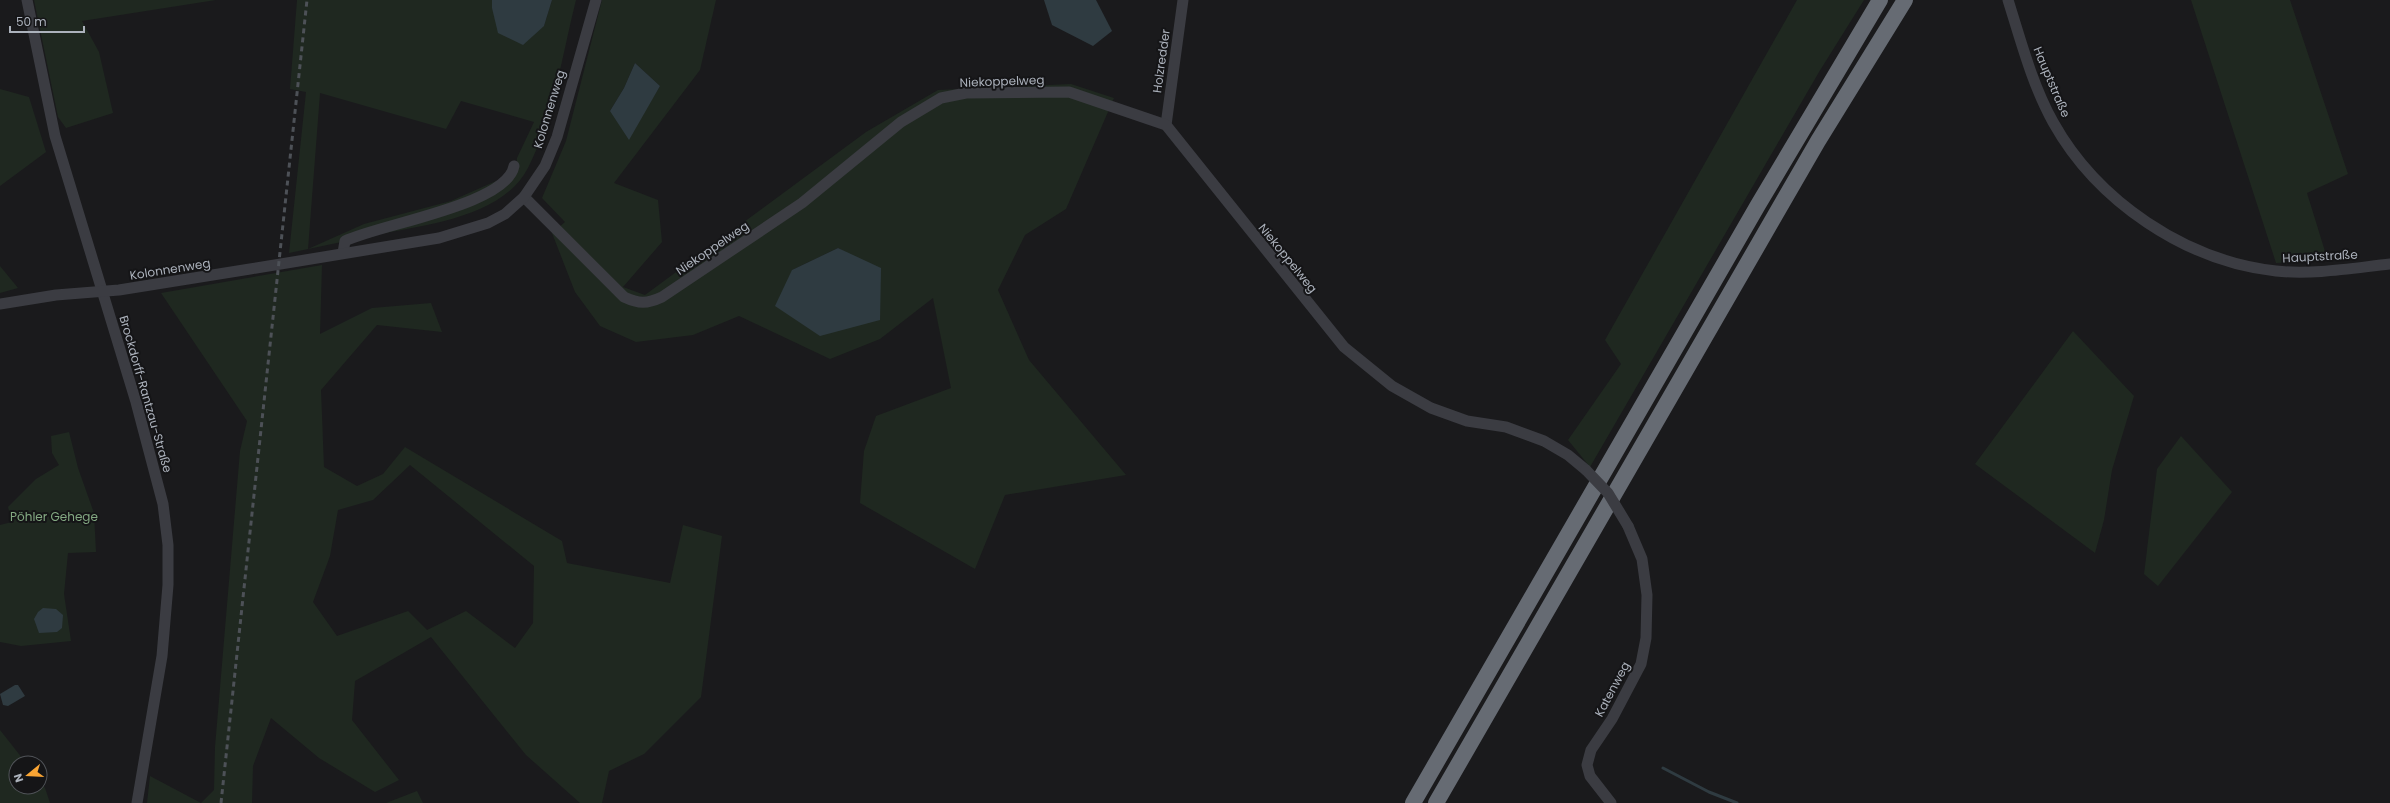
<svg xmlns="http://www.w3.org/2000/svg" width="2390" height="803" viewBox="0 0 2390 803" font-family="Poppins,sans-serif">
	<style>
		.green { fill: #1f2820; fill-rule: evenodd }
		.water { fill: #2f3b41 }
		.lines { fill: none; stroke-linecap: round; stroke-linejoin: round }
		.stream { stroke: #2f3b41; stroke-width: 3 }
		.minor { stroke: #3b3c42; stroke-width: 11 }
		.highway { stroke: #666b73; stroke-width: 16 }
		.rail { stroke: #4d5157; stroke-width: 3; stroke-dasharray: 5 4; stroke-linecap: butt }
		.minor-bridge { stroke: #3b3c42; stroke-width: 11 }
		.labels { text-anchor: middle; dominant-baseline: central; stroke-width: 4; stroke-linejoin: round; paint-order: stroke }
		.street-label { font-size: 12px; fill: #acb2bc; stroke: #151517 }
		.park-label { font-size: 12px; fill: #83a882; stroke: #151517 }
	</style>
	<rect width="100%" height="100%" fill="#1a1a1c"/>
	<!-- green -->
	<g class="green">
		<polygon points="34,0 216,0 82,21 99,52 113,113 66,128 58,117"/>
		<path d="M 297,0 L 492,0 L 492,8 L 544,26 L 552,0 L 576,0 C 563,52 552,122 528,168 C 502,218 423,225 375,235 C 346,241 318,247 289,253 L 306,92 L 290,89 ZM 320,93 L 446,129 L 461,101 L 534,122 L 517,158 L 516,172 L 451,201 L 364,224 L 308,249 Z"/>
		<path d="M 602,0 L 716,0 L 700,70 L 614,183 L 658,200 L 662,242 L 623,287 L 645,295 L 866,132 L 938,90 L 1071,84 L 1114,98 L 1066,209 L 1025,235 L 998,290 L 1029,360 L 1126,475 L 1005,495 L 975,569 L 860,503 L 864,451 L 876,416 L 951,388 L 933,298 L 880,339 L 830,359 L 739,316 L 693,335 L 636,342 L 600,326 L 575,292 L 552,233 L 565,222 L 542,198 L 566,141 ZM 635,63 L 660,86 L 646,109 L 610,111 L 624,88 ZM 838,248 L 856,258 L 792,270 Z"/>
		<polygon points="1797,0 1864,0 1819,72 1590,467 1568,440 1621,364 1605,340"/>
		<polygon points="2191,0 2290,0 2348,174 2307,193 2328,261 2276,263"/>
		<polygon points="0,89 29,97 46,152 0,186"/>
		<path d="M 322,265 L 320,334 L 372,308 L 431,303 L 442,332 L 377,325 L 321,390 L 324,467 L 357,486 L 383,474 L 405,447 L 562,541 L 567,563 L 670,583 L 683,525 L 722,536 L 701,697 L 644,754 L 609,771 L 602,803 L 580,803 L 526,755 L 431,637 L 355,681 L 352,720 L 399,780 L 375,792 L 319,758 L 271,718 L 253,766 L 252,803 L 147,803 L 150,776 L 201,803 L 214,790 L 215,747 L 240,451 L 247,421 L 161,293 ZM 410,465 L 534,566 L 533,623 L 515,648 L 466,611 L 427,630 L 408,611 L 337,636 L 313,602 L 330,556 L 338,510 L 373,500 Z"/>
		<polygon points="0,266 18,288 0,293"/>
		<polygon points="2073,331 2134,396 2112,470 2104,520 2095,553 1975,464"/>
		<polygon points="69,432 78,468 94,513 96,552 68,553 64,594 71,641 21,646 0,642 0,525 12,522 8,507 36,479 59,465 52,453 51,436"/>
		<polygon points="2181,436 2232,492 2158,586 2144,574 2157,469"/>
		<polygon points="0,730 26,763 16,763 16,787 40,787 40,781 45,788 50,803 0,803"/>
		<polygon points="417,791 423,803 386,803"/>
	</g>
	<!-- water -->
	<g class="water">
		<polygon points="492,0 552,0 544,26 523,45 498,33 492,8"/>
		<polygon points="1044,0 1096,0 1112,31 1093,46 1052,25"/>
		<polygon points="635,63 660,86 629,140 610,111 624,88"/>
		<polygon points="838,248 881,268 880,320 820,336 775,306 792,270"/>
		<polygon points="43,608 56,609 63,615 62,628 57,632 39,633 34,619 38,612"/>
		<polygon points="15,685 18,685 25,696 8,706 3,705 0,694"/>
	</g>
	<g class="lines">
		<!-- stream -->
		<polyline class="stream" points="1663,768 1709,792 1737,803"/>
		<!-- minor -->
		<g class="minor">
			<polyline points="27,0 55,136 136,402 163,504 168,545 168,585 162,656 137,803"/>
			<path d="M 2008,0 C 2021,41 2032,84 2053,122 C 2097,201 2185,261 2276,271 C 2313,275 2353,268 2390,264"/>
			<polyline points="1166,125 1183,0"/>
			<path d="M 524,197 L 624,297 C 639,304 647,304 662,297 L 802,203 L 901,122 L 941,98 L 966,93 L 1069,92 L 1166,125 L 1344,347 L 1392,386 L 1431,408 L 1467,421 L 1506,427 L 1544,441 L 1568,455 L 1586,470"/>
			<path d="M 343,253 L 345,241 C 380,224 507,205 514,166"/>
			<polyline points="0,304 56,295 119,290 250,269 439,238 488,223 505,214 524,197 545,166 557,137 596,0"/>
			<polyline points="1611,803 1590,776 1587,765 1591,750 1612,719 1641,664 1646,638 1647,595 1642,559 1628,526"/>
		</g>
		<!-- highway -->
		<g class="highway">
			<polyline points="1413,803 1758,205 1880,0"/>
			<polyline points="1436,803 1818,141 1905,0"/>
		</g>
		<!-- rail -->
		<polyline class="rail" points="221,803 307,0"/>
		<!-- minor-bridge -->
		<polyline class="minor-bridge" points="1586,470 1608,493 1628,526"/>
	</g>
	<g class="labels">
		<!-- street labels -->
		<g class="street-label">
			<text transform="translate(1161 61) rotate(-82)">Holzredder</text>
			<text transform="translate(1002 81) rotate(-2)">Niekoppelweg</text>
			<text transform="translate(2052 82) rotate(67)">Hauptstraße</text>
			<text transform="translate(549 109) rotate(-73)">Kolonnenweg</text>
			<text transform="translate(712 248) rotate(-34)">Niekoppelweg</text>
			<text transform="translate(2320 256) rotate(-3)">Hauptstraße</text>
			<text transform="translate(1288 258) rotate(51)">Niekoppelweg</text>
			<text transform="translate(170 269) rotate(-9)">Kolonnenweg</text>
			<text transform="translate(146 394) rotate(74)">Brockdorff-Rantzau-Straße</text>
			<text transform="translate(1612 689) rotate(-62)">Katenweg</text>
		</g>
		<!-- park labels -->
		<g class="park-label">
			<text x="54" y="516">Pöhler Gehege</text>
		</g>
	</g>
	<!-- north arrow -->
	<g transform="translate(28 775) rotate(252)"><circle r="19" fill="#151517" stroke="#515459"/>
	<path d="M0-3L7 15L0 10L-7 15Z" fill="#faa534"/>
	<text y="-6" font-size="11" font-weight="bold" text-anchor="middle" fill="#acb2bc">N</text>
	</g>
	<!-- scale -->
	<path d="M10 26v6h74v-6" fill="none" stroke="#acb2bc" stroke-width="2"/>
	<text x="16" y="26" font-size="12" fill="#acb2bc" stroke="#151517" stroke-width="3" paint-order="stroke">50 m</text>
</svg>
